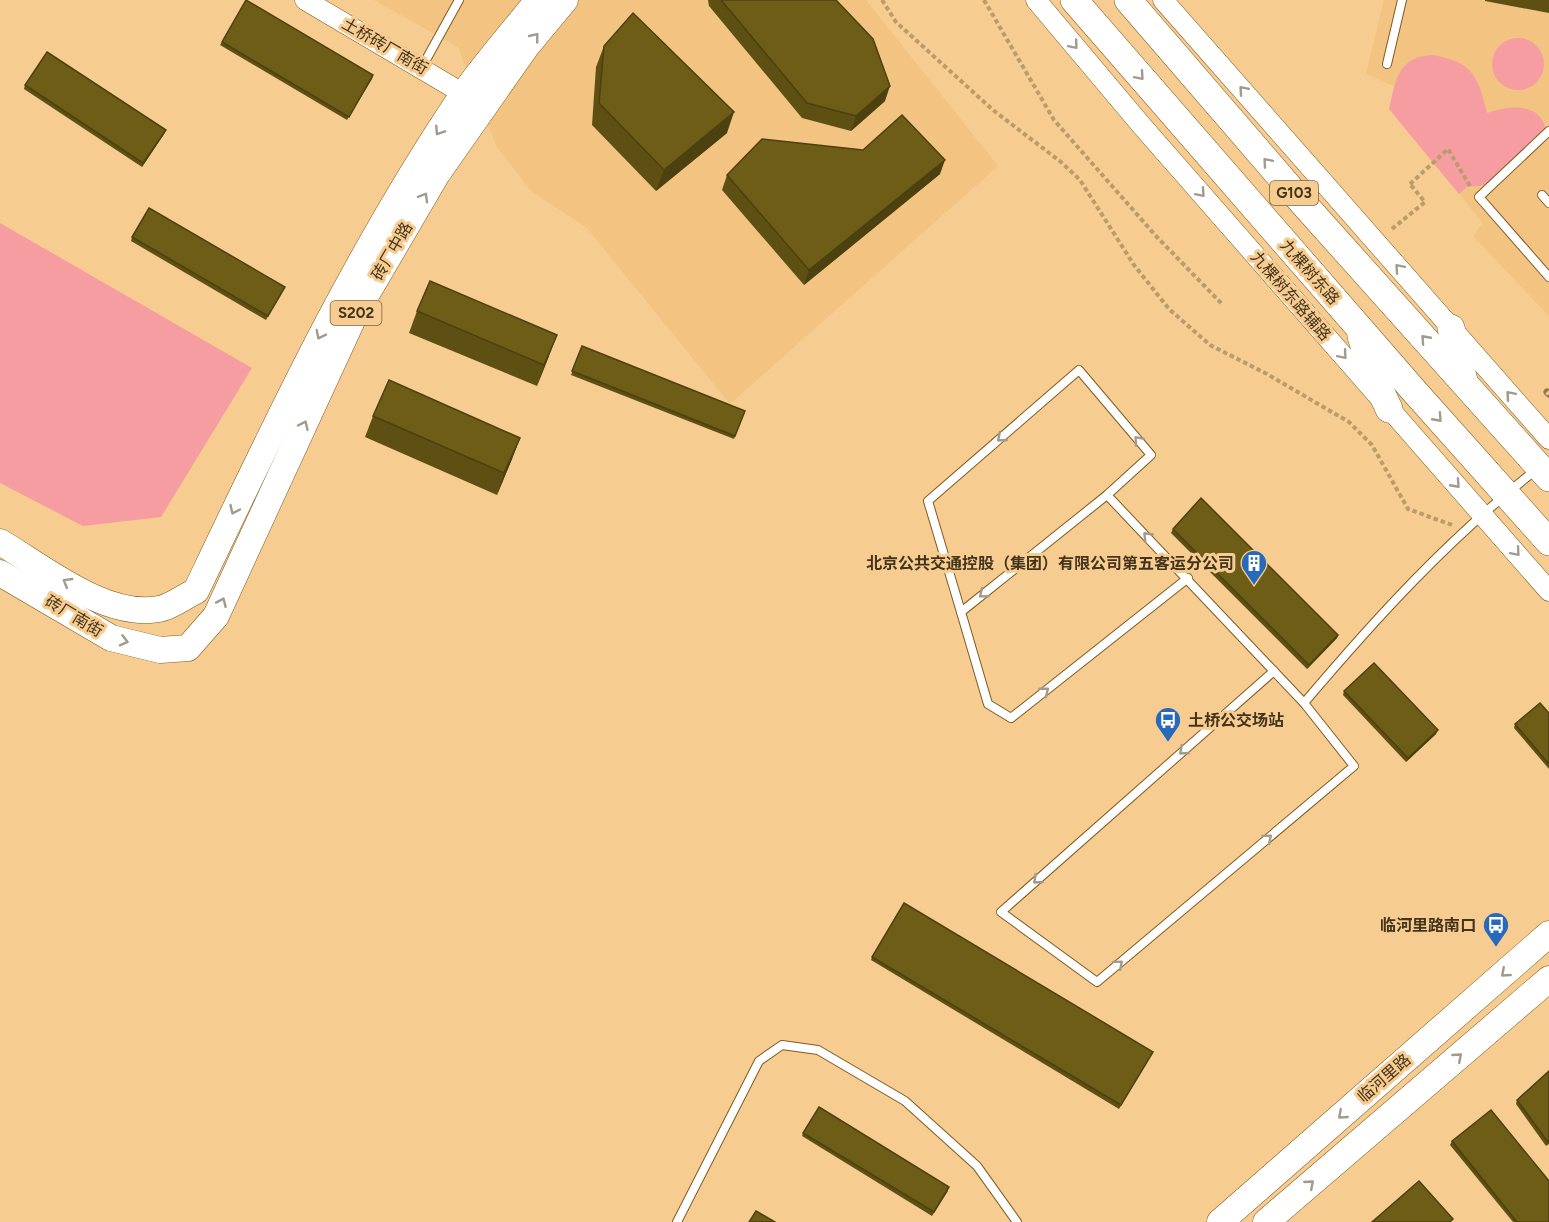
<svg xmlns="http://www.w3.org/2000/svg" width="1549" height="1222" viewBox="0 0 1549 1222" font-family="Figtree,'Noto Sans SC',sans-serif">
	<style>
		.built { fill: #f2c381 }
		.green { fill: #f69da2 }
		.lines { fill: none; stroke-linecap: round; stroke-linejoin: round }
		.service-casing { stroke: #805b20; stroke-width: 10 }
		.tertiary-casing { stroke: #805b20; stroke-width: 21 }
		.primary-casing { stroke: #805b20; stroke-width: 27 }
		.trunk-casing { stroke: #805b20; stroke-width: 28 }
		.path { stroke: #bc9b6b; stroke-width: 4; stroke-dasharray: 4.5 3; stroke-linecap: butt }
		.service { stroke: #fff; stroke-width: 8 }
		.tertiary { stroke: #fff; stroke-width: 20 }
		.primary { stroke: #fff; stroke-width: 26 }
		.trunk { stroke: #fff; stroke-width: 27 }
		.rail-casing { stroke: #91764f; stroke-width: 7 }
		.rail { stroke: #f6cc91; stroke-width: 4.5; stroke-dasharray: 14; stroke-linecap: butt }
		.path-bridge { stroke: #bc9b6b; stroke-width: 4; stroke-dasharray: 4.5 3; stroke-linecap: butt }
		.wall { fill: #5e5013 }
		.shaded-wall { fill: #4c410f }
		.building { fill: #6d5d16; stroke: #4c410f; stroke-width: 1.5 }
		.oneway { stroke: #a29a8e }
		.labels { text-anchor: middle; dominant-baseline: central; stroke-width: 6; stroke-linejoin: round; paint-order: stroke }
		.shield { fill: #f6cc91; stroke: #79623f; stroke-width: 1.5 }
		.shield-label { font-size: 15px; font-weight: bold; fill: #44341c }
		.street-label { font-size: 16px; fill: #44341c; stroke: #f6cc91 }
		.poi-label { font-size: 16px; font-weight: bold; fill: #44341c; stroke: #f6cc91; text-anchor: end }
	</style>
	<rect width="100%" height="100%" fill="#f6cc91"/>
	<!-- built -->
	<g class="built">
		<polygon points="374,0 866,0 998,166 730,404 586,227 532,192 497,147 458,47"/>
		<polygon points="1384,0 1549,0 1549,316 1473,236 1483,223 1389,109 1394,86 1366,74"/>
	</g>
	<!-- green -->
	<g class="green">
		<circle cx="1518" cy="64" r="26"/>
		<path d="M 1433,55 C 1473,62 1478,76 1487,113 C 1507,106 1539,101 1546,129 L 1487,185 L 1467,187 L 1459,194 L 1389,109 C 1396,80 1398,56 1433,55 Z"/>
		<polygon points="0,223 252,368 161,517 83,526 0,483"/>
	</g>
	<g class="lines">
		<!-- service casing -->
		<g class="service-casing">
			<g id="service">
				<polyline points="1387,64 1402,0"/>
				<polyline points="422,67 459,0"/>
				<polyline points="1549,131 1479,197 1549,277"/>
				<polyline points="1542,195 1549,203"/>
				<path d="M 1188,578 L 1011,718 L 988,704 L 961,612 L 1107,495 L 1304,703 C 1376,618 1449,538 1537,469"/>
				<polyline points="961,612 928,501 1079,370 1151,455 1107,495"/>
				<polyline points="1274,671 1001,912 1097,982 1354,766 1304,703"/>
				<polyline points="677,1222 759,1061 782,1045 818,1050 905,1101 977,1166 1017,1222"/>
			</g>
		</g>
		<!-- tertiary casing -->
		<g class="tertiary-casing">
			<g id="tertiary">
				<polyline points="305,0 464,94"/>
				<polyline points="1036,0 1142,126 1549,591"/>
				<polyline points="1163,0 1549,439"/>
			</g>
		</g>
		<!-- primary casing -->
		<g class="primary-casing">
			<g id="primary">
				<path d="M 0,542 C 44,568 106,619 159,609 C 171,607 185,596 196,591 C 277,421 356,253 462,96 C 485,63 513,32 538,0"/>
				<polyline points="0,573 111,638 160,650 188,648 216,616 355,314 437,174 526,47 565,0"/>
				<polyline points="1220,1222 1549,934"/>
				<polyline points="1266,1222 1549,979"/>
			</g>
		</g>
		<!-- trunk casing -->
		<g class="trunk-casing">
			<g id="trunk">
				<polyline points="1074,0 1415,392 1549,542"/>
				<polyline points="1128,0 1302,202 1549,478"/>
				<polyline points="1451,328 1464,381"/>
				<polyline points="1361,336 1373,375 1389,409"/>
			</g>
		</g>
		<!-- path -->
		<g class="path">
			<polyline points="882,0 896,22 993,110 1061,162 1080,180 1134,265 1169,309 1210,345 1267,374 1349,422 1372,445 1408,509 1452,525"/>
			<polyline points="984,0 1054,120 1156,236 1223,305"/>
			<polyline points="1410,184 1448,149 1470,186"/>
		</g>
		<!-- service -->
		<use href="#service" class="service"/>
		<!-- tertiary -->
		<use href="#tertiary" class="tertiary"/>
		<!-- primary -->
		<use href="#primary" class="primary"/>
		<!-- trunk -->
		<use href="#trunk" class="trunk"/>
		<!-- rail casing -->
		<g class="rail-casing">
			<polyline id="rail" points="1547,392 1549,394"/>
		</g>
		<!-- rail -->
		<use href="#rail" class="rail"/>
		<!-- path-bridge -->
		<polyline class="path-bridge" points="1392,229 1425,202 1410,184"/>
	</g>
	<!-- wall -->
	<g class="wall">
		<polygon points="708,0 836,0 885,101 851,131 802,118 709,6"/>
		<polygon points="1485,0 1549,0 1549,13 1485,1"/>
		<polygon points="222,42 373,75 347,120 220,45"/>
		<polygon points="604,46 727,133 656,191 592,125 596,67"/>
		<polygon points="25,85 164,134 142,167 24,89"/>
		<polygon points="940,174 804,285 722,190 727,175"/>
		<polygon points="132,237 285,287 266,320 131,241"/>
		<polygon points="417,311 549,356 537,386 409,333"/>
		<polygon points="582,346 745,411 734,439 571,375"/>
		<polygon points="373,416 520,438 512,459 497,495 365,437"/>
		<polygon points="1173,529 1338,635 1337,638 1307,669 1171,533"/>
		<polygon points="1344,691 1436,734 1406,762 1343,695"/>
		<polygon points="1549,713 1549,769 1514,728 1515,724"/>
		<polygon points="872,957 1153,1052 1119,1109 871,960"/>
		<polygon points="1549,1071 1549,1144 1546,1146 1516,1104 1517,1100"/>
		<polygon points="803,1133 948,1191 932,1216 802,1136"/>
		<polygon points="1452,1141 1549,1222 1513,1222 1450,1145"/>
	</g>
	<!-- shaded-wall -->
	<g class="shaded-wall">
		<polygon points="373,75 372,79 347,120 349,117"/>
		<polygon points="890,86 885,101 851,131 856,116"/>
		<polygon points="734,112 727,133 656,191 664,170"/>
		<polygon points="166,130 164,134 142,167 143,163"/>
		<polygon points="945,160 940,174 804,285 809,270"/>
		<polygon points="557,335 549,356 537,386 544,365"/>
		<polygon points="520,438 512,459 497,495 504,473"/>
		<polygon points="1338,635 1337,638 1307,669 1309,665"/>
		<polygon points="1438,730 1436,734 1406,762 1408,758"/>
	</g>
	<!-- building -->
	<g class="building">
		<polygon points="246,0 373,75 349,117 222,42"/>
		<polygon points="721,0 836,0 873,39 890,86 856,116 807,103"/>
		<polygon points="633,13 734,112 664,170 599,103 604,46"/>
		<polygon points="47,52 166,130 143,163 25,85"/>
		<polygon points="902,115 945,160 809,270 727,175 762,139 863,150"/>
		<polygon points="149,208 285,287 268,316 132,237"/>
		<polygon points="430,281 557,335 544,365 417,311"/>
		<polygon points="582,346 745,411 735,436 572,371"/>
		<polygon points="389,380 520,438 504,473 373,416"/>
		<polygon points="1201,498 1338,635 1309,665 1173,529"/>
		<polygon points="1374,663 1438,730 1408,758 1344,691"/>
		<polygon points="1540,703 1549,713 1549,764 1515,724"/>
		<polygon points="904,903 1153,1052 1121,1105 872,957"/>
		<polygon points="1549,1071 1549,1141 1548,1142 1517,1100"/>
		<polygon points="819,1107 949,1187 934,1212 803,1133"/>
		<polygon points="1491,1110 1549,1181 1549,1222 1517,1222 1452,1141"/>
		<polygon points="1419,1181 1453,1219 1450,1222 1372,1222"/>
		<polygon points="756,1211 775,1222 749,1222"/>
	</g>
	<!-- one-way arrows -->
	<defs><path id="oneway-chevron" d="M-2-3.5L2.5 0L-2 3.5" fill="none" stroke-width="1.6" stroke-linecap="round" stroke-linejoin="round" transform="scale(1.5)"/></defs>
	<g class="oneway">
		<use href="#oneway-chevron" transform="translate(535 37) rotate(-51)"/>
		<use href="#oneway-chevron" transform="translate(1074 45) rotate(50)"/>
		<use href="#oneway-chevron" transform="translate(1140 76) rotate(49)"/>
		<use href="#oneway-chevron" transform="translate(1243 90) rotate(-131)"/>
		<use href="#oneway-chevron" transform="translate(439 131) rotate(123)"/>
		<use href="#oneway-chevron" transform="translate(1267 162) rotate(-131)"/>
		<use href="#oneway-chevron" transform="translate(1201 193) rotate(49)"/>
		<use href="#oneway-chevron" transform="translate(424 197) rotate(-60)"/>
		<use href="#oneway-chevron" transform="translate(1399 268) rotate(-131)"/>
		<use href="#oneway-chevron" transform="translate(320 335) rotate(117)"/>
		<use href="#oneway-chevron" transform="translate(1425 339) rotate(-132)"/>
		<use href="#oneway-chevron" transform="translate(1343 355) rotate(49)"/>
		<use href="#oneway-chevron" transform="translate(1510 395) rotate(-131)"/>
		<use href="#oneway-chevron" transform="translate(1438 418) rotate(48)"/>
		<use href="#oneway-chevron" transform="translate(304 425) rotate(-65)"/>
		<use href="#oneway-chevron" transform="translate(1001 438) rotate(139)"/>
		<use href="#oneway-chevron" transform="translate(1138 440) rotate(-130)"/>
		<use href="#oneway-chevron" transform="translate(1456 484) rotate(48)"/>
		<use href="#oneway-chevron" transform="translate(234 510) rotate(115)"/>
		<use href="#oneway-chevron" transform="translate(1147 536) rotate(-134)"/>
		<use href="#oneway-chevron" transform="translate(1516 552) rotate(49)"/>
		<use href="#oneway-chevron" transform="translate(67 582) rotate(-149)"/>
		<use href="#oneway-chevron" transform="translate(983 594) rotate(141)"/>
		<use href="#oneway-chevron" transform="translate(222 602) rotate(-66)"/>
		<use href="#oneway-chevron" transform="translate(124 641) rotate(14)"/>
		<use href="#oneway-chevron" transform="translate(1045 691) rotate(-38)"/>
		<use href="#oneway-chevron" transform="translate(1183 751) rotate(139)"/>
		<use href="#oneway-chevron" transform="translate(1268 838) rotate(-40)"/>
		<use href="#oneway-chevron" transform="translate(1037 880) rotate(139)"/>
		<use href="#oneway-chevron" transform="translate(1119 964) rotate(-40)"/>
		<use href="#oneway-chevron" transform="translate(1505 973) rotate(139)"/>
		<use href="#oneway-chevron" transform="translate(1458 1057) rotate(-41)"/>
		<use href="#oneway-chevron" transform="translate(1342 1115) rotate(139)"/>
		<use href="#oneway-chevron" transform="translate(1310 1184) rotate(-41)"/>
	</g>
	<!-- icons -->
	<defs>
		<g id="building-pin" transform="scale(1.35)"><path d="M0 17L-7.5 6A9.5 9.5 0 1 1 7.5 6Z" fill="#2769ba" stroke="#f6cc91"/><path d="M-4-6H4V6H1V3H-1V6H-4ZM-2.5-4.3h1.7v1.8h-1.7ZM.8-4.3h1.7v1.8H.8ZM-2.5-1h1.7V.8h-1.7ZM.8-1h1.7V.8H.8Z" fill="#fff"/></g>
		<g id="bus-pin" transform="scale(1.35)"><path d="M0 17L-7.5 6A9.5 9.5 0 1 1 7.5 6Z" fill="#2769ba" stroke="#f6cc91"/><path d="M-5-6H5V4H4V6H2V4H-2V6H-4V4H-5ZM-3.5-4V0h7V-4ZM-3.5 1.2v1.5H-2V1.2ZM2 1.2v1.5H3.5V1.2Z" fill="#fff"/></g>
	</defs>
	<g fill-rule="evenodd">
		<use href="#building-pin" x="1254" y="563"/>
		<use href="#bus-pin" x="1168" y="720"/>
		<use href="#bus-pin" x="1496" y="925"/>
	</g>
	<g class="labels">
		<!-- shield labels -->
		<g class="shield">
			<rect x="1270" y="181" width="48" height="24" rx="4.5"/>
			<rect x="330.5" y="301" width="51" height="24" rx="4.5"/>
		</g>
		<g class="shield-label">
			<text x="1294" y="193">G103</text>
			<text x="356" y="313">S202</text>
		</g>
		<!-- street labels -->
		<g class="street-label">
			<text transform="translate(385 46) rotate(30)">土桥砖厂南街</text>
			<text transform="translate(392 251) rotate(-60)">砖厂中路</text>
			<text transform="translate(1310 272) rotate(49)">九棵树东路</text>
			<text transform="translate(1291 296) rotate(49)">九棵树东路辅路</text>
			<text transform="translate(74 616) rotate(31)">砖厂南街</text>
			<text transform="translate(1384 1078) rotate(-41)">临河里路</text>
		</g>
		<!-- poi labels -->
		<g class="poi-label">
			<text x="1234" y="563">北京公共交通控股（集团）有限公司第五客运分公司</text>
			<text x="1188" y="720" text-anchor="start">土桥公交场站</text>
			<text x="1476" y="925">临河里路南口</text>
		</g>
	</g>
</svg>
